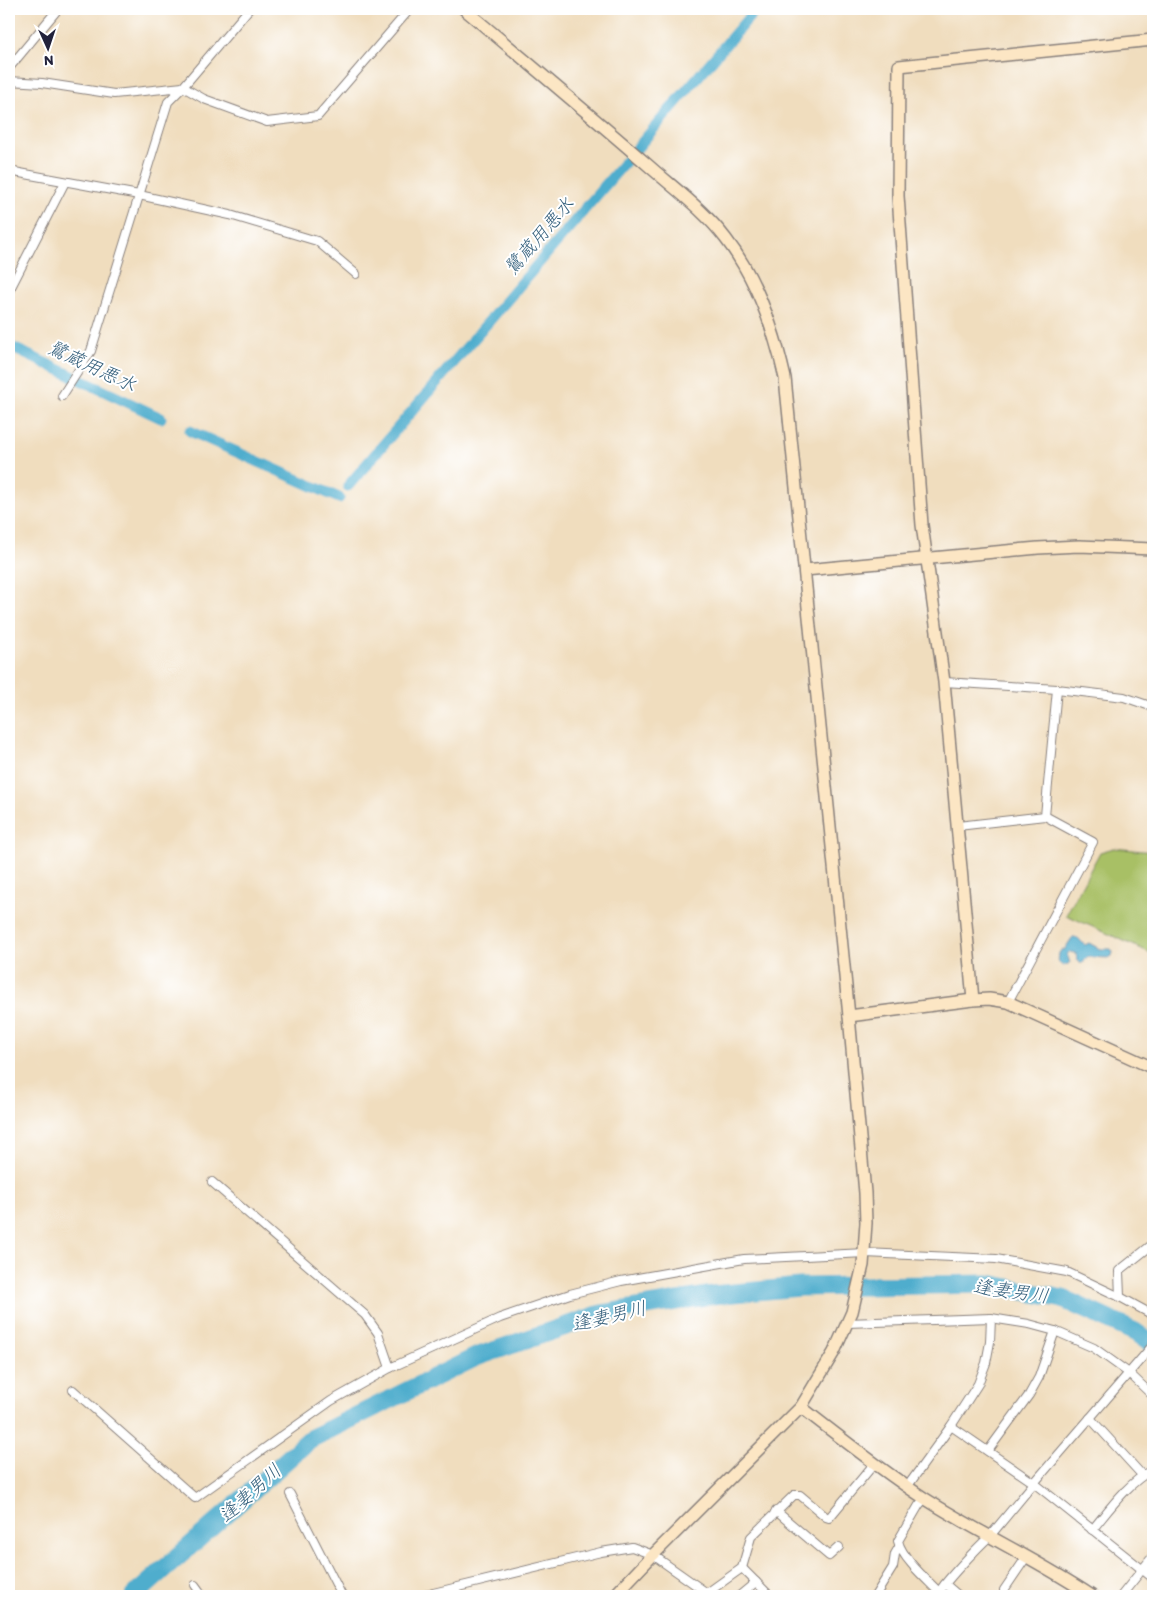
<svg xmlns="http://www.w3.org/2000/svg" width="1162" height="1605" viewBox="0 0 1162 1605" font-family="Itim,'Klee One',sans-serif">
	<style>
		.green { fill: #a8c065; stroke: #657150 }
		.water { fill: #4fadcd; stroke: #386884 }
		.lines { fill: none; stroke-linecap: round; stroke-linejoin: round }
		.canal { stroke: #4fadcd; stroke-width: 11 }
		.river { stroke: #4fadcd; stroke-width: 19 }
		.street-casing { stroke: #89807c; stroke-width: 10 }
		.secondary-casing { stroke: #89807c; stroke-width: 14 }
		.street { stroke: #fff; stroke-width: 8 }
		.secondary { stroke: #fce6c4; stroke-width: 11 }
		.labels { text-anchor: middle; dominant-baseline: central; stroke-width: 4; stroke-linejoin: round; paint-order: stroke }
		.water-label { font-size: 19px; font-style: italic; fill: #36617d; stroke: #fff }
	</style>
	<rect width="100%" height="100%" fill="#fff"/>
	<filter id="ink" filterUnits="userSpaceOnUse"><feTurbulence type="fractalNoise" baseFrequency=".02" numOctaves="2"/><feDisplacementMap in="SourceGraphic" scale="10" xChannelSelector="R" yChannelSelector="G"/><feConvolveMatrix kernelMatrix="1 2 1 2 8 2 1 2 1" color-interpolation-filters="sRGB"/></filter>
	<filter id="wash" filterUnits="userSpaceOnUse"><feTurbulence type="fractalNoise" baseFrequency=".0096" numOctaves="4" result="noise"/><feDisplacementMap in="SourceGraphic" scale="20" xChannelSelector="R" yChannelSelector="G"/><feGaussianBlur stdDeviation="1.12" result="paint"/><feColorMatrix in="noise" values="0 0 0 0 0 0 0 0 0 0 0 0 0 0 0 0 0 1.4 0 .05"/><feComposite in="paint" operator="in"/></filter>
	<g filter="url(#wash)">
		<rect width="100%" height="100%" fill="#f0ddbe"/>
		<!-- green -->
		<polygon class="green" points="1114,848 1153,852 1153,954 1066,915 1100,852"/>
		<!-- water -->
		<polygon class="water" points="1072,938 1078,938 1085,945 1089,943 1100,949 1111,949 1113,952 1112,956 1109,958 1087,957 1082,963 1077,960 1076,953 1070,952 1067,954 1070,963 1063,966 1058,962 1059,953 1062,949 1064,950"/>
		<g class="lines">
			<!-- canal -->
			<g class="canal">
				<polyline points="9,346 161,418"/>
				<polyline points="190,431 339,498"/>
				<polyline points="348,486 756,9"/>
			</g>
			<!-- river -->
			<polyline class="river" points="134,1596 310,1439 476,1357 601,1314 712,1295 800,1287 989,1284 1063,1299 1135,1332 1149,1342 1153,1347"/>
		</g>
	</g>
	<g filter="url(#ink)">
		<g class="lines">
			<!-- street casing -->
			<g class="street-casing">
				<g id="street">
					<polyline points="9,68 58,9"/>
					<polyline points="9,81 42,83 114,94 183,87 204,99 267,122 318,116 410,9"/>
					<polyline points="9,171 139,195 230,215 317,241 356,274"/>
					<polyline points="9,291 65,182"/>
					<polyline points="62,396 91,351 168,102 183,87 249,9"/>
					<polyline points="944,682 1057,689 1124,697 1153,707"/>
					<polyline points="1045,816 1057,689"/>
					<polyline points="958,826 1045,816 1093,842 1008,1002"/>
					<polyline points="212,1182 365,1315 378,1333 390,1368"/>
					<polyline points="1120,1297 1119,1271 1153,1244"/>
					<polyline points="847,1323 991,1318 1029,1324 1055,1331 1094,1348 1129,1373 1153,1396"/>
					<polyline points="73,1390 195,1498 331,1401 390,1368 500,1318 570,1294 621,1281 744,1259 865,1253 996,1259 1067,1272 1120,1297 1153,1315"/>
					<polyline points="1090,1418 1142,1475"/>
					<polyline points="951,1426 1034,1483 1153,1578"/>
					<polyline points="988,1451 1029,1395 1039,1377 1055,1331"/>
					<polyline points="907,1487 951,1426 978,1384 986,1363 990,1342 991,1318"/>
					<polyline points="290,1494 342,1596"/>
					<path d="M 925,1498 L 919,1505 L 898,1541 C 902,1558 926,1579 939,1592"/>
					<polyline points="776,1511 829,1556 839,1547"/>
					<path d="M 1092,1530 C 1111,1507 1127,1484 1153,1469"/>
					<polyline points="742,1568 756,1582"/>
					<polyline points="945,1584 959,1596"/>
					<polyline points="195,1585 203,1596"/>
					<polyline points="421,1596 601,1552 632,1547 653,1555 707,1593 742,1568 751,1537 794,1495 800,1495 826,1517 829,1518 874,1464"/>
					<polyline points="739,1596 756,1582 770,1596"/>
					<polyline points="875,1596 893,1567 895,1554 899,1547"/>
					<path d="M 937,1596 C 942,1584 979,1546 990,1536 L 1034,1483 L 1153,1345"/>
					<polyline points="1005,1596 1004,1590 1027,1556"/>
					<polyline points="1121,1596 1153,1556"/>
				</g>
			</g>
			<!-- secondary casing -->
			<g class="secondary-casing">
				<g id="secondary">
					<path d="M 464,9 C 526,61 588,113 649,166 C 675,189 705,211 726,239 C 757,279 774,329 785,378 L 849,1016 L 865,1193 L 866,1223 L 863,1265 L 852,1312 L 834,1352 L 801,1407 L 653,1555 L 614,1596"/>
					<polyline points="805,570 1038,548 1079,546 1153,549"/>
					<polyline points="973,1000 944,682 922,525 898,196 899,66 1153,40"/>
					<polyline points="849,1016 973,1000 989,999 1008,1002 1153,1068"/>
					<path d="M 801,1407 C 841,1438 881,1470 924,1498 C 979,1533 1038,1560 1092,1596"/>
				</g>
			</g>
			<!-- street -->
			<use href="#street" class="street"/>
			<!-- secondary -->
			<use href="#secondary" class="secondary"/>
		</g>
	</g>
	<g class="labels">
		<!-- water labels -->
		<g class="water-label">
			<text transform="translate(539 236) rotate(-49)">鷺蔵用悪水</text>
			<text transform="translate(92 366) rotate(25)">鷺蔵用悪水</text>
			<text transform="translate(1011 1291) rotate(8)">逢妻男川</text>
			<text transform="translate(609 1316) rotate(-13)">逢妻男川</text>
			<text transform="translate(250 1493) rotate(-42)">逢妻男川</text>
		</g>
	</g>
	<!-- margin -->
	<rect width="1162" height="1605" fill="none" stroke="#fff" stroke-width="30"/>
	<!-- north arrow -->
	<g transform="translate(48 48) rotate(177)" stroke="#ffffff" stroke-width="4" paint-order="stroke">
	<path d="M0-4L9 19L0 12L-9 19Z" fill="#22223b"/>
	<text y="-8" font-size="14" font-weight="bold" text-anchor="middle" fill="#22223b">N</text>
	</g>
</svg>
